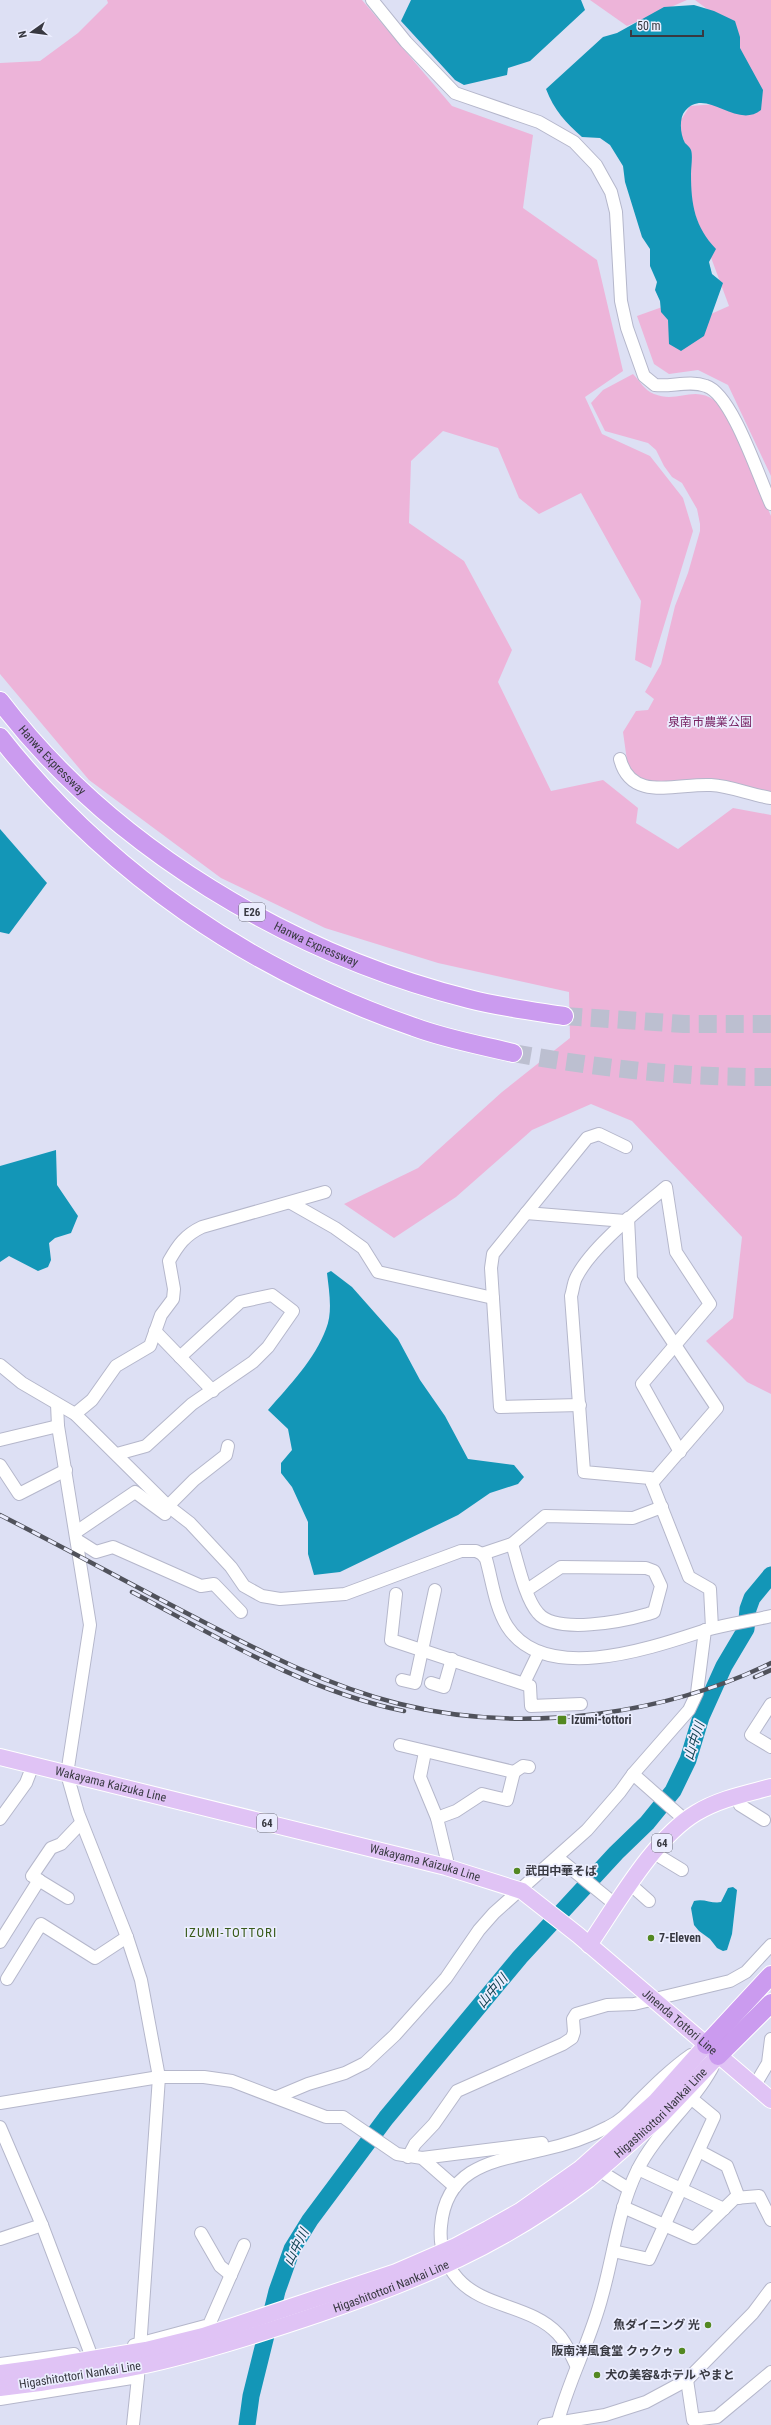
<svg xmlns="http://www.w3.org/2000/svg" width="771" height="2425" viewBox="0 0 771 2425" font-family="'Roboto Condensed','Noto Sans JP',sans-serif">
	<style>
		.green { fill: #edb4d9 }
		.water { fill: #1396b7 }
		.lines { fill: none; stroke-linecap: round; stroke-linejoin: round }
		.river { stroke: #1396b7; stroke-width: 17 }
		.highway-tunnel { stroke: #bcbfd0; stroke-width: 18; stroke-dasharray: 18 9; stroke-linecap: butt }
		.minor-casing { stroke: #b5b7cb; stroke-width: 14 }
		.major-casing { stroke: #fff; stroke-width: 18 }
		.highway-casing { stroke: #fff; stroke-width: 20 }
		.minor { stroke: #fff; stroke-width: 12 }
		.major { stroke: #e0c3f5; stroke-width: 16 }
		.highway { stroke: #cb9bef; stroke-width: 18 }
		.rail-casing { stroke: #50525b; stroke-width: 4.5 }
		.rail { stroke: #ebedfe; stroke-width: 3; stroke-dasharray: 9; stroke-linecap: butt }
		.major-bridge-casing { stroke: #fff; stroke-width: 18; stroke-linecap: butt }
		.major-bridge { stroke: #e0c3f5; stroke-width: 16 }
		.poi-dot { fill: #538821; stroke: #ebedfe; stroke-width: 1.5 }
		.labels { text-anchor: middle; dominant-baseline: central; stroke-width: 3.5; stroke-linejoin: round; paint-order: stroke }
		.shield { fill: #ebedfe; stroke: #6e6f7a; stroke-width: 1 }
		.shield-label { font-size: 11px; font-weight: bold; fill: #383941 }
		.park-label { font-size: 12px; fill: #761f61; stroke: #ebedfe }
		.street-label { font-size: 12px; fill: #383941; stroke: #ebedfe }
		.poi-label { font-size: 12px; font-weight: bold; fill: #383941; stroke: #ebedfe; text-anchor: start }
		.water-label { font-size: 13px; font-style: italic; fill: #114351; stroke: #ebedfe }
		.neighbourhood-label { font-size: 13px; letter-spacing: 1px; fill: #395b1b; stroke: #ebedfe }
	</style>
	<rect width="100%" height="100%" fill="#dde0f4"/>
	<!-- green -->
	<g class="green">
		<polygon points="107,0 362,0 452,106 533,135 523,208 597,260 623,371 585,397 602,434 650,456 683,498 693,531 651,668 635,660 641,601 581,493 539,514 519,498 498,448 443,431 411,461 409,523 464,561 512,650 498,682 551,791 603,780 638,808 636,823 678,849 733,808 771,815 771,1394 747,1382 706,1341 733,1318 742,1237 632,1121 591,1104 532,1130 456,1197 394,1238 344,1204 418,1168 502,1092 570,1038 569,992 438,963 325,928 221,878 89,780 0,674 0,63 40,61 78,33 108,3"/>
		<polygon points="590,0 687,0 627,26"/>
		<polygon points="695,0 771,0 771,476 728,385 698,370 669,374 654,364 637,316 665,306 677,329 729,306 693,209 677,126 690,106 717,104 730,26"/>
		<path d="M 633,374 C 640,381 644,390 654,394 C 681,405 697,379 724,409 L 771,516 L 771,794 L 651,784 L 629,775 L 623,732 L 636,711 L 648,710 L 654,699 L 645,692 L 661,664 L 675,606 L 688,573 L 700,531 L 700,524 L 697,509 L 682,483 L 672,477 L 664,466 L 656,450 L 648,443 L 605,431 L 591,403 L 603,390 Z"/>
	</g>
	<!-- water -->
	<g class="water">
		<polygon points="411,0 581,0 585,10 530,61 508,68 507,75 464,85 455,80 401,21"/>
		<path d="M 694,5 L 714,11 L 735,21 L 740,37 L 740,48 L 763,90 L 761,110 C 736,130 706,86 685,111 C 679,118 680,134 685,143 C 687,145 690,147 691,150 C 693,156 691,167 691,174 C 691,205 695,227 716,249 L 709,262 L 712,274 L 723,283 L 704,336 L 681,351 L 669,344 L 668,320 L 661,312 L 660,301 L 655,290 L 657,282 L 650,266 L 650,249 L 642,237 L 625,182 L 623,166 L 610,145 L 600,138 L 582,137 C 566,123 554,110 546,89 L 603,37 L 617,33 L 664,7 Z"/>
		<polygon points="0,829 47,883 9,934 0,932"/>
		<polygon points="56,1150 57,1185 78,1216 71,1233 55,1238 49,1243 51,1260 48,1267 38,1271 9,1256 0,1262 0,1166"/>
		<path d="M 331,1271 L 352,1287 L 398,1339 L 420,1380 L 445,1416 L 468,1459 L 514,1465 L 524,1477 L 518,1484 L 490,1493 L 458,1515 L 340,1572 L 314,1575 L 308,1554 L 308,1522 L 292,1487 L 281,1473 L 281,1463 L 292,1450 L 288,1429 L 268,1410 C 289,1386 315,1359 326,1329 C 333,1312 329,1291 327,1273 Z"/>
		<path d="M 733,1887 L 737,1890 L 732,1934 L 727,1950 L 723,1951 L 717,1948 L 710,1939 L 699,1931 L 694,1925 L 691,1908 L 694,1901 C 704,1898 712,1904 721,1902 L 728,1888 Z"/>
	</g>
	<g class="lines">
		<!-- river -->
		<polyline class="river" points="247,2425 251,2396 277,2291 292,2249 310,2220 386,2118 520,1957 616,1853 647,1823 673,1791 688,1760 701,1717 724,1666 746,1629 748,1609 752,1598 771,1575"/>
		<!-- highway-tunnel -->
		<g class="highway-tunnel">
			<polyline points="564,1016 684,1024 771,1024"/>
			<path d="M 513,1053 C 599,1068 684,1078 771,1077"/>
		</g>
		<!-- minor casing -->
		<g class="minor-casing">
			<g id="minor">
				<path d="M 372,0 L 406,42 L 455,93 L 539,122 L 574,142 L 596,165 L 611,192 L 616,212 L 621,301 L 627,328 L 644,376 L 655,385 C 672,387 689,380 706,386 C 732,394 759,478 771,504"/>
				<path d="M 620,759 C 631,803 678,783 711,785 C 731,786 751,795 771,798"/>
				<polyline points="291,1203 335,1228 363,1248 378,1272 493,1298"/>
				<polyline points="526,1213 625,1221"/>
				<polyline points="628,1218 631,1279 717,1408 652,1483"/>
				<polyline points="155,1331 213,1391"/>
				<path d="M 0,1365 L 22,1383 L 75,1414 L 168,1506 L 190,1523 L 231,1567 L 244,1586 L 262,1596 L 280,1599 L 345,1594 L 461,1551 L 476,1551 L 482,1554 L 486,1559 C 492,1580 495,1607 507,1626 C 545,1686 654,1647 706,1630 C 727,1624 750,1621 771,1616"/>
				<polyline points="57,1404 58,1426 90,1625 67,1774 78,1813 127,1937 141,1980 159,2077 138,2377"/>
				<polyline points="580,1405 500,1407 491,1268 493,1254 587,1138 599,1134 626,1147"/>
				<path d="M 75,1414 L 92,1400 L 116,1366 L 150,1346 L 161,1315 L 173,1299 L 174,1289 L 169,1261 C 178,1245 185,1235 202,1227 L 325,1192"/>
				<polyline points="0,1440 58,1426"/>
				<path d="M 680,1452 L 642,1384 L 710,1304 L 676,1252 L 666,1187 C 639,1210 591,1247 576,1278 C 573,1284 573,1291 571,1296 L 584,1472 L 650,1478 L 689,1577 L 710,1589 L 712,1628"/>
				<polyline points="117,1454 146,1446 192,1404 253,1362 268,1347 293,1311 272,1295 240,1302 180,1357"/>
				<polyline points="0,1465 19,1494 66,1470"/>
				<polyline points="168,1506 194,1480 226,1455 228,1446"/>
				<polyline points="76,1532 135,1492 165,1514"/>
				<polyline points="77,1540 96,1552 113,1547 201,1586 214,1584 241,1612"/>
				<path d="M 512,1544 C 518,1563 525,1598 538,1613 C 556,1635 624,1621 648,1614 L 654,1612 L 661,1586 L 654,1571 L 646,1568 L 561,1567 L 527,1590"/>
				<polyline points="482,1554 512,1544 545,1516 633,1518 662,1507"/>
				<polyline points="396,1594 391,1640 530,1686 531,1706 581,1704"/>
				<polyline points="402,1680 415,1683 435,1590"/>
				<polyline points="431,1683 444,1687 452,1659"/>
				<polyline points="524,1683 539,1652"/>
				<polyline points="771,1704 751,1735 771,1747"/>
				<polyline points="400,1745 514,1772 507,1800 482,1794 456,1811 437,1818"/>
				<polyline points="425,1752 420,1777 437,1818 447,1860 446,1867"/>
				<polyline points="514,1772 523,1766 529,1767"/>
				<polyline points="633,1774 685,1820"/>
				<polyline points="736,1796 740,1805 764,1820"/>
				<polyline points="0,1819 26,1783 33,1765"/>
				<polyline points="654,1853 682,1870"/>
				<polyline points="558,1858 616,1905"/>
				<polyline points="631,1885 649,1901"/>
				<polyline points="68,1898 32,1876 51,1848 61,1844 81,1823"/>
				<polyline points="0,1942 39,1880"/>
				<polyline points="7,1979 41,1924 95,1958 127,1937"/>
				<polyline points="755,2085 768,2063 771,2039"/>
				<polyline points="277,2097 308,2084 345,2073 365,2063 395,2035 446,1978 479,1930 494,1913 587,1830 620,1792 633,1774 689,1710 697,1693 705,1630"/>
				<polyline points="0,2103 159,2077 204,2077 232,2081 326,2117 343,2117 397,2154 422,2158 455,2187"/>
				<polyline points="0,2127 42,2225 90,2352"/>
				<polyline points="699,2151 727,2166 739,2198"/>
				<polyline points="408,2157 415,2144 434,2124 457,2091 563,2044 572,2038 574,2032 573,2019 576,2014 607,2005 634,2004 730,1981 746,1972 771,1945"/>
				<polyline points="422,2158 542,2143"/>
				<polyline points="638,2169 724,2209"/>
				<polyline points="600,2171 629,2189"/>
				<polyline points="623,2207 694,2238 735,2198 759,2196 771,2220"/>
				<polyline points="201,2233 220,2266 231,2275"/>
				<polyline points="0,2239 42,2225"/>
				<polyline points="613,2251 649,2259 714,2117 692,2099"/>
				<polyline points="134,2345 209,2325 244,2245"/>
				<polyline points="0,2364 74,2354"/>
				<path d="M 576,2365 C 571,2355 566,2342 558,2334 C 531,2305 484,2308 458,2279 C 445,2264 439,2246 441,2226 C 446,2166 495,2161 542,2150 C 565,2145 587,2138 608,2127 C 621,2121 628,2113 637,2103 C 654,2086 672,2068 691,2055"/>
				<polyline points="687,2380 693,2420 717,2417 771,2372"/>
				<polyline points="0,2399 138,2377 133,2425"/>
				<polyline points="544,2425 605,2415 646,2402 687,2380 753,2313 771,2289"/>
				<path d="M 557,2425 C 568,2381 591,2340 602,2296 C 614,2254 618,2210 637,2171 C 656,2132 691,2106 712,2068"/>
			</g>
		</g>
		<!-- major casing -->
		<g class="major-casing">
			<g id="major">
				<path id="s1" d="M 0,1757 L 446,1867 L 522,1891 L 578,1935 L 771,2100"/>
				<path d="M 589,1945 C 617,1904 654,1838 696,1813 C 719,1799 745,1794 771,1787"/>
				<polyline points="581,2168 655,2102 706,2045"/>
				<path id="s2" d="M 588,2180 L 659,2118 L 718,2056"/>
				<polyline points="0,2373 38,2368"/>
				<polyline points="0,2388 40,2383"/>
			</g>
		</g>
		<!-- highway casing -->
		<g class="highway-casing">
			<g id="highway">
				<path id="s3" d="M 0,701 C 112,848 291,954 469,999 C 500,1007 532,1011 564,1016"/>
				<path d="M 0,737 C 107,873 251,971 414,1027 C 446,1039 480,1045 513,1053"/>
				<polyline points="706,2045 771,1975"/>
				<polyline points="718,2056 771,2003"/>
			</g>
		</g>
		<!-- minor -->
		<use href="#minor" class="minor"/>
		<!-- major -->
		<use href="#major" class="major"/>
		<!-- highway -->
		<use href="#highway" class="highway"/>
		<!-- rail casing -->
		<g class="rail-casing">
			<g id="rail">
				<path d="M 0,1515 C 67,1549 132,1585 198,1619 C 263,1653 328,1686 400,1704 C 464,1720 532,1722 597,1714 C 657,1706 716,1690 771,1663"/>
				<path d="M 132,1592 C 219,1638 306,1691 404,1711"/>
				<polyline points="755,1677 771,1670"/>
			</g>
		</g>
		<!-- rail -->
		<use href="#rail" class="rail"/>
		<!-- major-bridge casing -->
		<g class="major-bridge-casing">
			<g id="major-bridge">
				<polyline points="38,2368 146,2350 203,2336 396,2272 456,2246 488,2229 520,2211 581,2168"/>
				<path id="s4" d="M 40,2383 C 76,2377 114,2372 150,2364 C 207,2351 263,2333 319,2314 C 421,2279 501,2246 588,2180"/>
			</g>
		</g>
		<!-- major-bridge -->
		<use href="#major-bridge" class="major-bridge"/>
	</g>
	<!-- markers -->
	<g class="poi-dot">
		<rect x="557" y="1715" width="10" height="10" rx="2"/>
		<circle cx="517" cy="1871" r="4"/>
		<circle cx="651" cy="1938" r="4"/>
		<circle cx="708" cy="2325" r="4"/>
		<circle cx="682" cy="2351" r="4"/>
		<circle cx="597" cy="2375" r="4"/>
	</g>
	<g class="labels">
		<!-- shield labels -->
		<g class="shield">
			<rect x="239" y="903" width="26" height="18" rx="3"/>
			<rect x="257" y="1814" width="20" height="18" rx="3"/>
			<rect x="652" y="1834" width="20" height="18" rx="3"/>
		</g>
		<g class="shield-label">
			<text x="252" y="912">E26</text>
			<text x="267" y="1823">64</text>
			<text x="662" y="1843">64</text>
		</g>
		<!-- park labels -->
		<g class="park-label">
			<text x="710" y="722">泉南市農業公園</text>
		</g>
		<!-- street labels -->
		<g class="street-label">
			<text stroke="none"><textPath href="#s3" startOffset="79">Hanwa Expressway</textPath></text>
			<text stroke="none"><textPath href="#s3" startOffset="403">Hanwa Expressway</textPath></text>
			<text stroke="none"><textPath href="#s1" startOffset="114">Wakayama Kaizuka Line</textPath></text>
			<text stroke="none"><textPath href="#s1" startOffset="438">Wakayama Kaizuka Line</textPath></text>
			<text stroke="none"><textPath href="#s1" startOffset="744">Jinenda Tottori Line</textPath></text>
			<text stroke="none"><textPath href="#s2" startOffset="99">Higashitottori Nankai Line</textPath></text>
			<text stroke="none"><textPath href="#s4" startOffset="365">Higashitottori Nankai Line</textPath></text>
			<text transform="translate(80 2375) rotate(-9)">Higashitottori Nankai Line</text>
		</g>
		<!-- poi labels -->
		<g class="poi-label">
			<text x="571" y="1720">Izumi-tottori</text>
			<text x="525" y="1871">武田中華そば</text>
			<text x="659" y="1938">7-Eleven</text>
			<text x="700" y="2325" text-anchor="end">魚ダイニング 光</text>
			<text x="674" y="2351" text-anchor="end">阪南洋風食堂 クゥクゥ</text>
			<text x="605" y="2375">犬の美容&amp;ホテル やまと</text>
		</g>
		<!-- water labels -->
		<g class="water-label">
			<text transform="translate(694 1741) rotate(-72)">山中川</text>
			<text transform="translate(492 1991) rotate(-50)">山中川</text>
			<text transform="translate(296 2247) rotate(-63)">山中川</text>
		</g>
		<!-- neighbourhood labels -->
		<g class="neighbourhood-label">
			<text x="231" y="1932">IZUMI-TOTTORI</text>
		</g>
	</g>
	<!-- north arrow -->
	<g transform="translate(32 32) rotate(256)" stroke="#ebedfe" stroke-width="3" paint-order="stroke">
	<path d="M0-3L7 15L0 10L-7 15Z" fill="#383941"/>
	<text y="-6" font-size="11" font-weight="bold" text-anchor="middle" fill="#383941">N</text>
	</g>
	<!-- scale -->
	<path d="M631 30v6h72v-6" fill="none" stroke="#383941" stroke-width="2"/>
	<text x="637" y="30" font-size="12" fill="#383941" stroke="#ebedfe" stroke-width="3" paint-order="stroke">50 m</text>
</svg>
